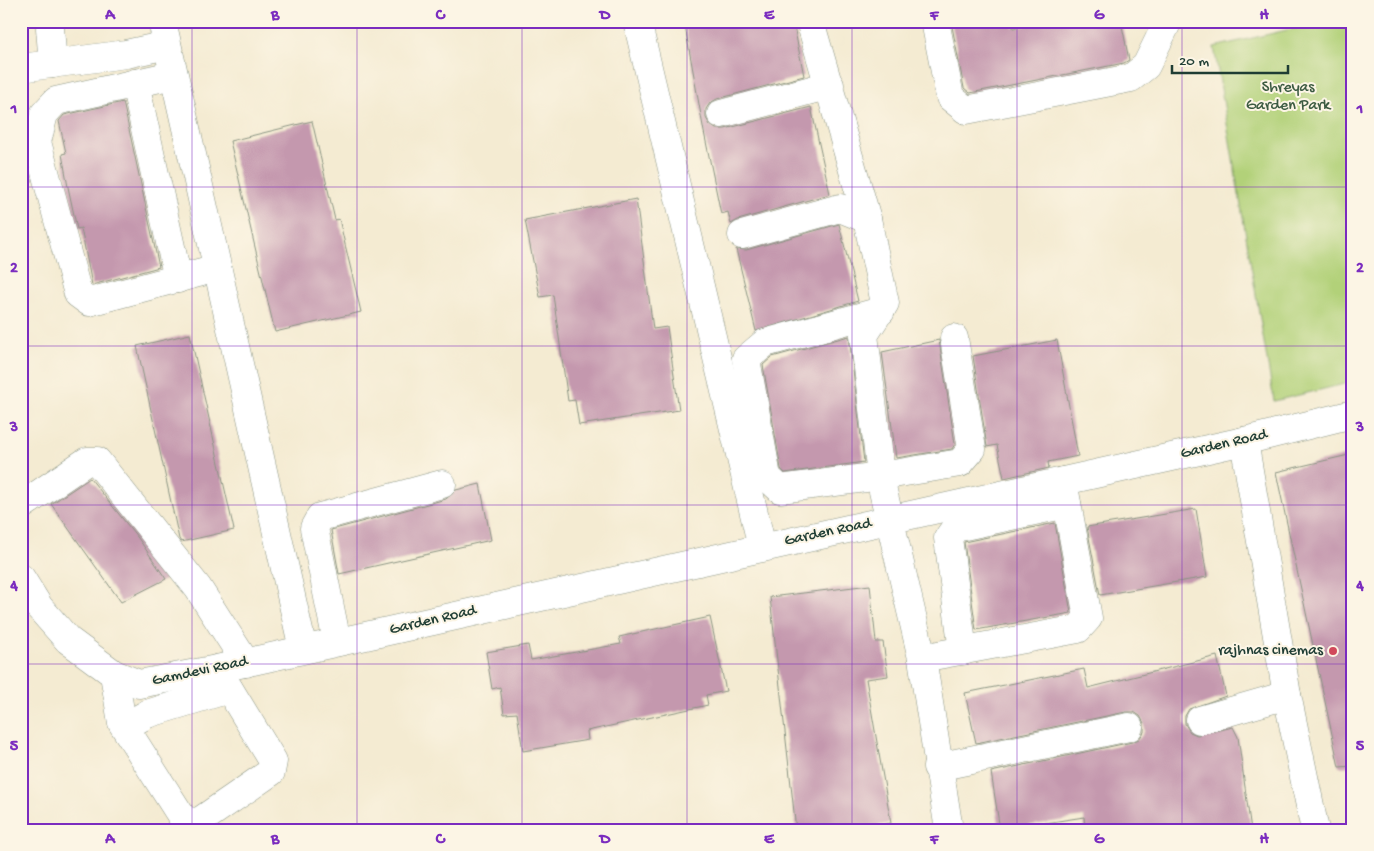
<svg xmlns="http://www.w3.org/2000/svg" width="1374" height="851" viewBox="0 0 1374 851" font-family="'Gochi Hand',sans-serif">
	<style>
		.green { fill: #b2d179; stroke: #688756 }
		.building { fill: #c498ae }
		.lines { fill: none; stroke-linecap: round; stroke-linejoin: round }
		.minor-casing { stroke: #8a9483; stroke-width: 29 }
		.minor { stroke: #fff; stroke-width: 28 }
		.grid { fill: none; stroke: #7b2cbf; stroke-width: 1; stroke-opacity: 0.55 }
		.poi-dot { fill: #d1495b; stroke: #fcf5e5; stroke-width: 2 }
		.labels { text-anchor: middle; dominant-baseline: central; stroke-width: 4; stroke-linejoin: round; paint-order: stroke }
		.park-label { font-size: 16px; fill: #3c5b42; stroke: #fcf5e5 }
		.street-label { font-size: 16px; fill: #1f3d34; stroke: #fcf5e5 }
		.poi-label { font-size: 16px; fill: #1f3d34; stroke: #fcf5e5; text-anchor: end }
		.neatline { fill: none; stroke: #7b2cbf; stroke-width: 2 }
		.grid-label { font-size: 16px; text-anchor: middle; font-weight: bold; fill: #7b2cbf }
	</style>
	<rect width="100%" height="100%" fill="#fcf5e5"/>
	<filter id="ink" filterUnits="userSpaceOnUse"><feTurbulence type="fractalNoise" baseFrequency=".02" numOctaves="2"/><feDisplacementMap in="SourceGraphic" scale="10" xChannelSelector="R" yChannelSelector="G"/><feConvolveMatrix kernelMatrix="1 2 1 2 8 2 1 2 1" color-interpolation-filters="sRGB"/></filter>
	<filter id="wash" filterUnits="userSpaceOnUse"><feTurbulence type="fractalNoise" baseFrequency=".0096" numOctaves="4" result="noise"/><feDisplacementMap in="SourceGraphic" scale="20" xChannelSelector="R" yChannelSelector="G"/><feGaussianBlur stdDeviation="1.12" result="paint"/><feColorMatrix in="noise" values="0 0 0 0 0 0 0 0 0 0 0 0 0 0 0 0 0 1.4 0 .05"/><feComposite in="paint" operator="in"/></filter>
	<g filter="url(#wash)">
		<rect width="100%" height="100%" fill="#f4ebd2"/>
		<!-- green -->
		<polygon class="green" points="1325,21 1353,21 1353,382 1274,401 1214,47"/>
		<g id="blocks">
			<!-- building -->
			<g class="building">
				<polygon points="684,21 793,21 804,76 717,99 710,103 706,109 706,118 710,125 716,129 725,129 811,107 830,194 738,220 731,224 728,212 721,214 704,132"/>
				<polygon points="951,21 1012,21 1013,28 1051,21 1121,21 1129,60 1124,63 970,93 964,88"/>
				<polygon points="123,102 159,267 92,285 81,228 77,229 68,187 62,154 66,153 59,121 64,115"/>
				<polygon points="312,121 335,220 339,219 361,312 275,332 230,141"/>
				<polygon points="636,199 653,329 667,327 679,410 579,425 575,400 568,401 553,295 540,297 525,220"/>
				<polygon points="839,224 858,301 756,331 736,249 746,250"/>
				<polygon points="190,334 234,530 181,542 179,539 137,346"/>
				<polygon points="849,336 864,462 785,473 781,469 763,365 772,357"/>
				<polygon points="939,340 955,444 952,449 896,458 882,352"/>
				<polygon points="1057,340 1078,456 1048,462 1049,468 1004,478 997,445 987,447 973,356"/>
				<polygon points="1353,454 1353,766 1339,767 1276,472"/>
				<polygon points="90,478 138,538 166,579 121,602 51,504"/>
				<polygon points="480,484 491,540 339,574 331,530 446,499 456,490"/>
				<polygon points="1196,509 1207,577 1100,595 1087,527"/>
				<polygon points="1055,523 1071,613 976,630 964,542"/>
				<polygon points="870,585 876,642 883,642 888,676 866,679 891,823 855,830 796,830 770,597"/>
				<polygon points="710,617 726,691 706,695 708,705 587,731 588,740 523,751 517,713 504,714 500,687 492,689 486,652 528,645 531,660 621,644 619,637"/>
				<polygon points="1217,656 1226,696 1189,709 1185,716 1185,724 1190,732 1197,735 1233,727 1238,737 1251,830 1085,830 1084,817 1000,830 991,772 1132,742 1139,739 1144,732 1144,723 1140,716 1134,712 1126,712 976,743 965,693 1084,669 1088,688"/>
			</g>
		</g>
	</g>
	<g filter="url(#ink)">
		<use href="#blocks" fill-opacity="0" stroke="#8a9483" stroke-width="1"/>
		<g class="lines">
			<!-- minor casing -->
			<g class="minor-casing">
				<g id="minor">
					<polyline points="162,21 303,649"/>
					<polyline points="637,21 762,547"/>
					<polyline points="810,21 867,219 885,303 864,335 883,491 922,658 949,830"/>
					<polyline points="935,21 950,97 966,110 1131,78 1146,66 1168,21"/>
					<polyline points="50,28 53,64"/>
					<polyline points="21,68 126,54 167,45"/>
					<polyline points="173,75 56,101 44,114 37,142 78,294 89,302 217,268"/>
					<polyline points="135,83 178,279"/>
					<polyline points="721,114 830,85"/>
					<polyline points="742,235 840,208 867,219"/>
					<polyline points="881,311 765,343 746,359 767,477 780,489 881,476 960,463 972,449 954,338"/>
					<polyline points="1244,441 1287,695 1315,830"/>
					<polyline points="21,506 87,461 97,461 198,588 246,663"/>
					<polyline points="21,578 39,607 68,640 114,674 139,684 217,669 1244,441 1353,414"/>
					<polyline points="337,642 314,528 320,517 442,484"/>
					<polyline points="963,651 948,538 955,528 1067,504"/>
					<polyline points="922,658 1078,629 1088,618 1063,481"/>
					<polyline points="114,674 122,723 185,822 200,821 271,772 273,761 217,669"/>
					<polyline points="1200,720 1287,695"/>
					<polyline points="125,727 147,714 229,689"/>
					<polyline points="937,767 1129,727"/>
				</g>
			</g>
			<!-- minor -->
			<use href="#minor" class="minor"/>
		</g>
	</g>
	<!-- grid -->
	<path class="grid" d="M 192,21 L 192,830M 357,21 L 357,830M 522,21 L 522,830M 687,21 L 687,830M 852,21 L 852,830M 1017,21 L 1017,830M 1182,21 L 1182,830M 21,187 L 1353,187M 21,346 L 1353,346M 21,505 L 1353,505M 21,664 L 1353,664"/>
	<!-- markers -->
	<circle class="poi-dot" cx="1333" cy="651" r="5"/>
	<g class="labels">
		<!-- park labels -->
		<g class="park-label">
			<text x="1288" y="88">Shreyas<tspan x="1288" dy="18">Garden Park</tspan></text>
		</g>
		<!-- street labels -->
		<g class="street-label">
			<text transform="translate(1224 445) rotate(-13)">Garden Road</text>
			<text transform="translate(828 533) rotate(-12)">Garden Road</text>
			<text transform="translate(433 621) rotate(-13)">Garden Road</text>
			<text transform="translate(200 672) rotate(-12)">Gamdevi Road</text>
		</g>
		<!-- poi labels -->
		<g class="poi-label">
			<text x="1323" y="651">rajhnas cinemas</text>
		</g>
	</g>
	<!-- margin -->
	<rect width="1374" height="851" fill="none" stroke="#fcf5e5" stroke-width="55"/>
	<!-- scale -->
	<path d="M1172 65v8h116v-8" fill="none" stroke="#1f3d34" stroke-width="2.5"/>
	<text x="1179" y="65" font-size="15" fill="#1f3d34" stroke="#fcf5e5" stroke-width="4" paint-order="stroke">20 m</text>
	<rect x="28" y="28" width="1318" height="796" class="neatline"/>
	<g class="grid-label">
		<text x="110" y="19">A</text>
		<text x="275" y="19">B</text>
		<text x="440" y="19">C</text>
		<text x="605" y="19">D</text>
		<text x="769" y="19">E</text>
		<text x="934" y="19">F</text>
		<text x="1099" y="19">G</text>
		<text x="1264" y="19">H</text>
		<text x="14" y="113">1</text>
		<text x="1360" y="113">1</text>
		<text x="14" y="272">2</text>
		<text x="1360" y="272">2</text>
		<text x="14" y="431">3</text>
		<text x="1360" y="431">3</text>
		<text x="14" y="590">4</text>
		<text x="1360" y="590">4</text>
		<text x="14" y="750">5</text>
		<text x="1360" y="750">5</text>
		<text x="110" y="843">A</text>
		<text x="275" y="843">B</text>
		<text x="440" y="843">C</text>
		<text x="605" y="843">D</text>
		<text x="769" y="843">E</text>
		<text x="934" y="843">F</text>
		<text x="1099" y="843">G</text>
		<text x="1264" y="843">H</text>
	</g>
</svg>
